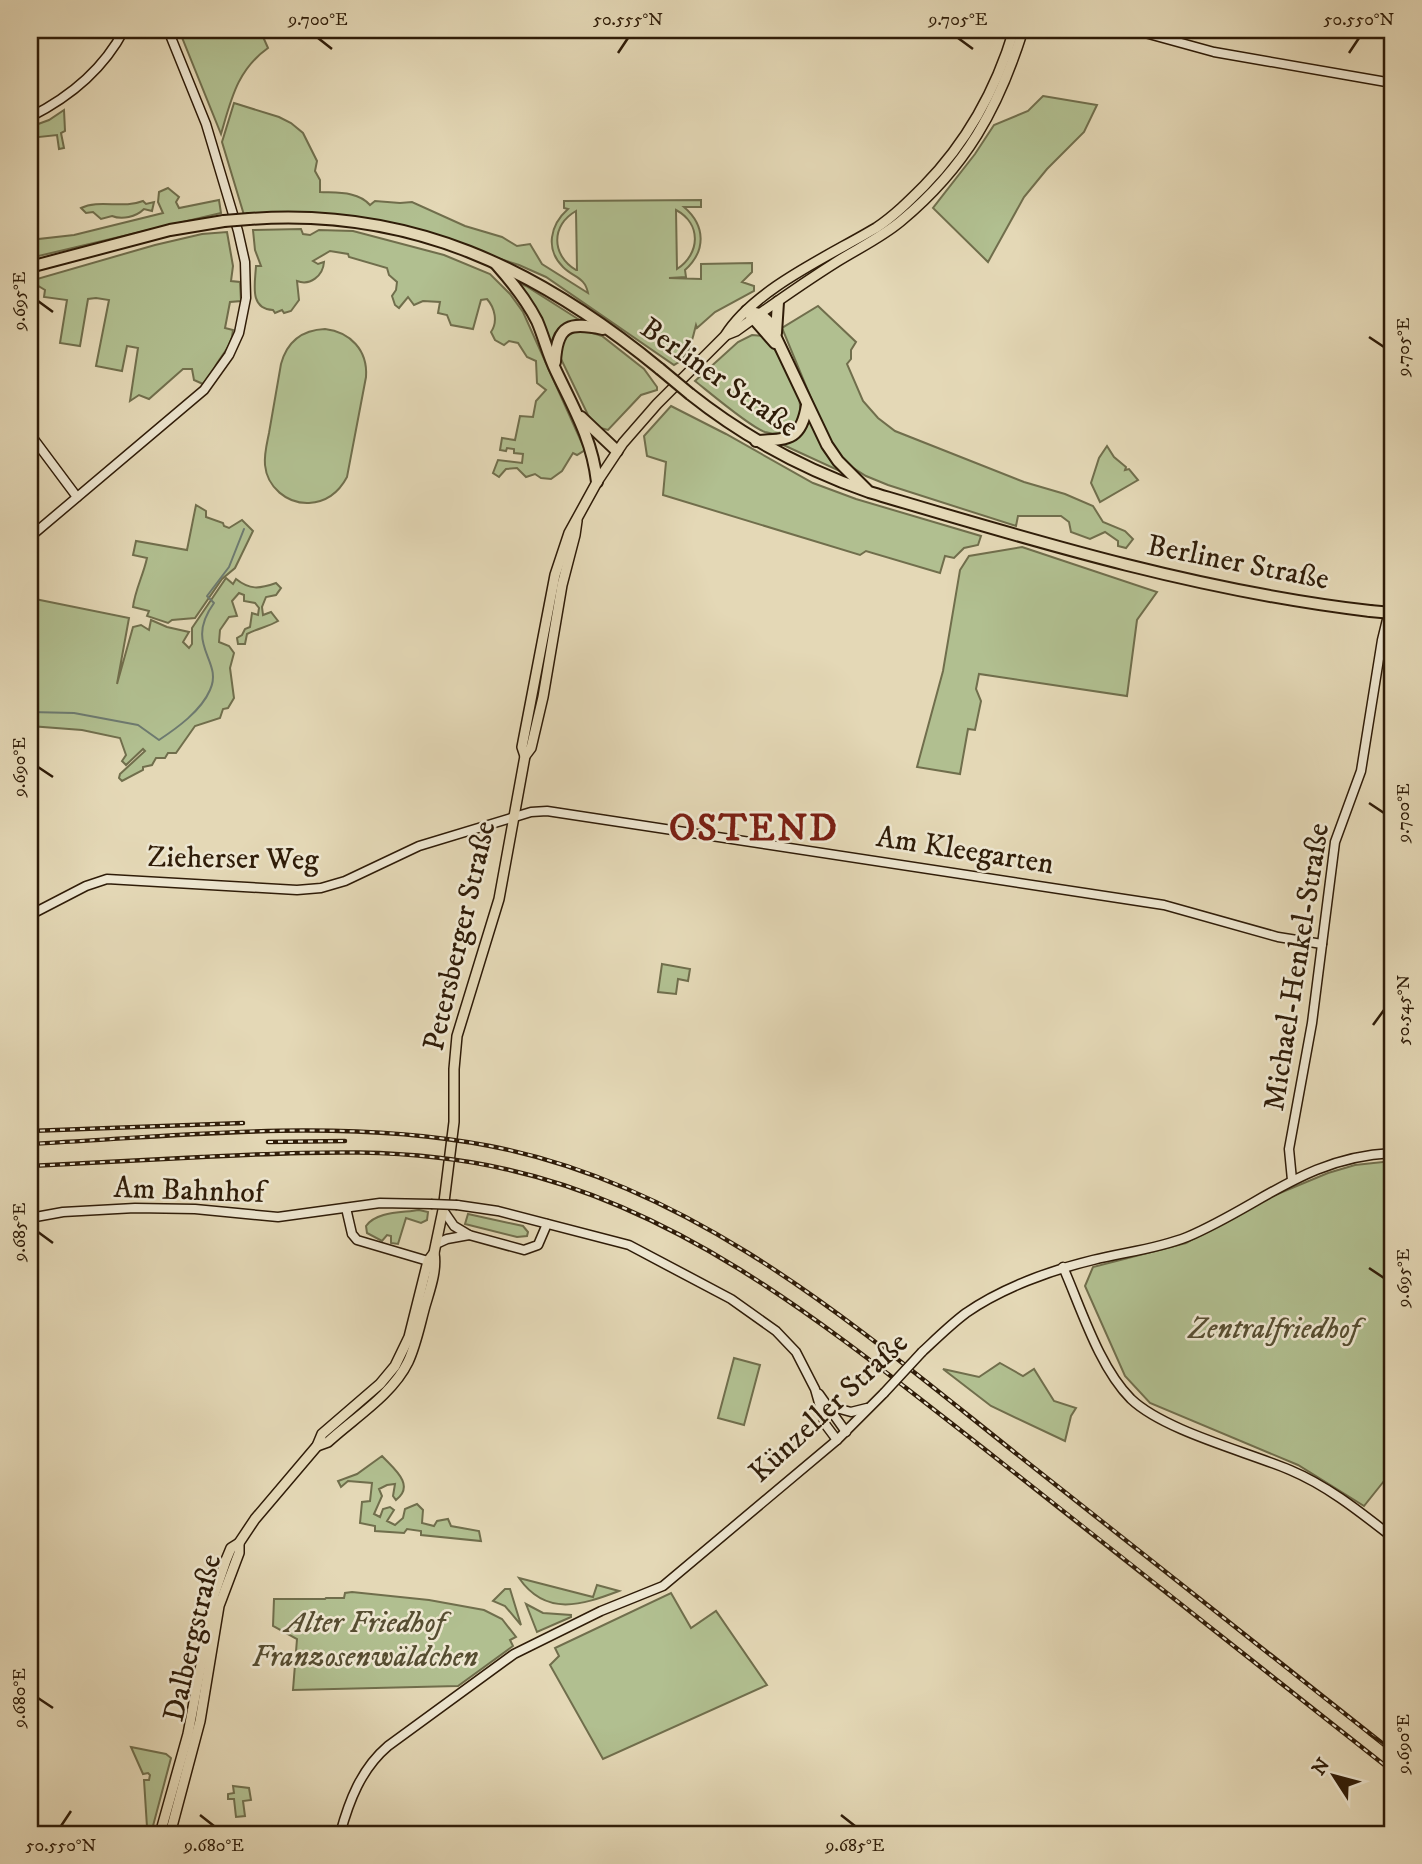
<svg xmlns="http://www.w3.org/2000/svg" width="1422" height="1864" viewBox="0 0 1422 1864" font-family="'IM FELL DW Pica',serif">
	<style>
		.green { fill: #b1bf90; stroke: #706e4c; stroke-width: 2; fill-rule: evenodd }
		.lines { fill: none; stroke-linecap: round; stroke-linejoin: round }
		.stream { stroke: #6d7a70; stroke-width: 2 }
		.secondary-casing { stroke: #2f1c08; stroke-width: 11 }
		.primary-casing { stroke: #2f1c08; stroke-width: 12 }
		.highway-casing { stroke: #2f1c08; stroke-width: 14 }
		.secondary { stroke: #ede6d0; stroke-width: 8 }
		.primary { stroke: #e4d8b6; stroke-width: 9 }
		.highway { stroke: #e4d8b6; stroke-width: 10 }
		.rail-casing { stroke: #2f1c08; stroke-width: 4.5 }
		.rail { stroke: #ede6d0; stroke-width: 2; stroke-dasharray: 5; stroke-linecap: butt }
		.secondary-bridge-casing { stroke: #2f1c08; stroke-width: 11; stroke-linecap: butt }
		.highway-bridge-casing { stroke: #2f1c08; stroke-width: 14; stroke-linecap: butt }
		.secondary-bridge { stroke: #ede6d0; stroke-width: 8 }
		.highway-bridge { stroke: #e4d8b6; stroke-width: 10 }
		.ticks { fill: none; stroke: #2f1c08; stroke-width: 2.5 }
		.labels { text-anchor: middle; dominant-baseline: central; stroke-width: 5; stroke-linejoin: round; paint-order: stroke }
		.street-label { font-size: 30px; fill: #2f1c08; stroke: #ede6d0 }
		.park-label { font-size: 30px; font-style: italic; fill: #564d31; stroke: #ede6d0 }
		.district-label { font-size: 37px; font-weight: bold; letter-spacing: 2px; fill: #7a1f14; stroke: #ede6d0 }
		.neatline { fill: none; stroke: #2f1c08; stroke-width: 2.5 }
		.ticks-label { font-size: 18px; text-anchor: middle; fill: #2f1c08 }
	</style>
	<rect width="100%" height="100%" fill="#e4d8b6"/>
	<filter id="stains"><feTurbulence type="fractalNoise" baseFrequency=".00286" numOctaves="4"/><feColorMatrix values="0 0 0 0 .2 0 0 0 0 .09 0 0 0 0 .02 0 0 0 .5 -.17"/></filter>
	<radialGradient id="worn" r=".72"><stop offset=".6" stop-color="#630" stop-opacity="0"/><stop offset="1" stop-color="#630" stop-opacity=".3"/></radialGradient>
	<!-- green -->
	<g class="green">
		<path d="M 179,30 L 260,30 L 268,48 C 237,70 231,100 221,134 Z"/>
		<polygon points="1043,96 1097,105 1084,132 1047,169 1024,197 988,262 933,208 975,154 994,125 1028,111"/>
		<path d="M 234,103 L 279,117 L 291,123 L 303,133 L 317,161 L 315,171 L 320,180 L 320,192 C 337,193 358,191 370,205 L 375,201 L 400,203 L 412,202 L 465,226 L 502,237 L 517,246 L 530,244 L 542,264 L 588,293 C 585,277 574,278 563,267 C 545,249 550,225 568,209 L 564,208 L 564,201 L 701,200 L 701,207 L 684,207 C 706,226 706,251 685,270 L 686,277 L 669,278 L 701,279 L 701,264 L 752,263 L 752,272 L 742,282 L 754,286 L 754,291 L 715,312 L 697,328 L 696,325 C 692,341 689,358 674,365 L 546,277 L 519,265 L 414,231 L 342,217 L 275,213 L 244,215 L 222,142 ZM 676,210 C 702,224 700,254 677,269 ZM 576,211 L 577,270 L 576,270 C 551,255 551,225 576,211 Z"/>
		<polygon points="64,110 65,131 61,133 64,148 59,149 57,135 30,138 30,127 49,120"/>
		<polygon points="168,188 179,197 176,202 179,208 219,200 221,213 30,258 30,240 74,235 163,213 158,202 159,192"/>
		<path d="M 143,201 L 146,204 L 154,202 L 152,211 L 144,209 C 136,217 122,220 112,216 L 101,219 L 93,212 L 86,213 L 81,208 C 99,199 123,209 143,201 Z"/>
		<path d="M 301,229 L 303,234 L 310,235 L 319,230 L 353,231 L 444,255 L 490,274 L 510,294 L 523,312 L 585,450 L 577,455 L 573,453 L 562,471 L 551,479 L 541,478 L 535,474 L 526,477 L 517,468 L 506,469 L 499,477 L 493,473 L 498,460 L 522,463 L 523,454 L 514,453 L 514,449 L 507,448 L 506,451 L 500,450 L 502,438 L 515,440 L 520,416 L 533,417 L 536,401 L 546,390 L 537,383 L 536,361 L 527,357 L 518,343 L 509,341 L 504,345 L 495,340 L 491,332 C 498,322 495,308 487,299 L 481,300 L 473,329 L 451,325 L 447,315 L 438,313 L 440,302 L 423,301 L 414,305 L 408,297 L 399,308 L 395,305 L 392,296 L 396,290 L 397,282 L 389,275 L 387,268 L 349,257 L 348,254 L 330,251 L 313,261 L 318,264 L 324,262 C 323,276 310,286 297,281 L 299,300 L 291,311 L 284,313 L 282,310 L 275,313 L 273,310 C 249,309 255,284 256,266 L 261,266 L 255,250 L 253,230 Z"/>
		<path d="M 227,232 L 233,266 L 231,281 L 240,282 L 241,301 L 230,302 L 225,328 L 233,330 C 232,351 214,359 211,379 L 203,384 L 194,380 L 192,369 L 183,369 L 149,399 L 139,395 L 130,401 L 138,348 L 127,346 L 122,371 L 96,366 L 109,300 L 96,298 L 88,299 L 80,346 L 60,343 L 67,300 L 44,297 L 45,290 L 30,281 L 155,245 L 202,234 Z"/>
		<polygon points="519,283 526,286 578,319 559,328 551,342"/>
		<polygon points="818,306 856,342 851,350 851,359 847,364 863,401 878,418 895,431 1024,482 1065,494 1093,506 1103,522 1125,531 1133,539 1126,548 1118,546 1118,541 1105,532 1090,539 1071,532 1069,522 1061,516 1018,516 1016,526 888,485 866,476 847,464 835,450 827,437 782,328"/>
		<path d="M 325,329 C 350,332 368,350 366,377 L 347,477 C 339,492 326,502 309,503 C 287,504 267,487 265,465 C 264,454 267,443 269,433 C 273,410 277,387 281,364 C 287,342 302,330 325,329 Z"/>
		<polygon points="580,329 602,336 644,369 657,387 657,390 641,395 608,430 597,427 588,415 561,359 560,349 565,337"/>
		<path d="M 752,335 L 764,336 C 780,354 814,404 794,426 C 786,436 776,435 765,432 C 750,427 709,392 695,381 L 738,342 Z"/>
		<polygon points="671,406 726,434 813,483 856,499 981,536 978,545 964,548 954,558 945,556 940,573 866,551 860,555 663,495 666,462 647,456 644,436"/>
		<path d="M 810,419 L 844,473 L 779,443 C 797,443 804,434 810,419 Z"/>
		<polygon points="1107,446 1114,457 1126,467 1125,470 1129,469 1138,480 1100,502 1091,483 1099,458"/>
		<path d="M 196,505 L 206,511 L 206,517 L 223,523 L 224,526 L 229,528 L 242,520 L 253,531 L 235,568 L 222,579 L 195,618 L 172,620 L 168,623 L 147,616 L 149,611 L 133,607 C 135,590 143,576 147,558 L 133,555 L 136,541 L 187,550 Z"/>
		<polygon points="1022,547 1157,592 1137,620 1127,696 979,674 976,689 981,701 975,730 968,729 960,774 917,767 943,671 960,570 969,556"/>
		<path d="M 226,578 L 233,584 L 236,579 C 250,590 259,589 276,583 L 281,588 L 276,595 L 266,597 L 262,607 L 263,615 L 271,612 L 278,621 C 268,627 258,628 247,634 L 245,644 L 238,644 L 237,638 L 242,635 L 245,629 L 250,627 L 252,613 L 258,615 L 259,608 L 255,603 L 244,601 L 244,595 L 239,593 L 232,601 L 237,616 L 229,617 L 220,630 L 219,642 L 229,646 L 234,653 L 230,668 L 234,698 L 228,708 L 223,709 L 220,718 L 195,726 L 176,753 L 168,753 L 165,758 L 156,758 L 152,765 L 143,767 L 143,770 L 122,781 L 119,778 L 120,774 L 145,751 L 143,749 L 126,765 L 122,761 L 126,755 L 120,738 L 82,730 L 30,726 L 30,598 L 129,618 L 117,684 L 133,627 L 141,625 L 149,630 L 151,620 L 167,627 L 189,632 L 183,642 L 189,648 L 192,644 L 192,628 Z"/>
		<polygon points="662,964 690,969 688,981 678,979 676,994 658,992"/>
		<polygon points="1392,1161 1392,1471 1364,1506 1298,1465 1150,1403 1125,1376 1085,1286 1093,1267 1186,1243 1263,1200 1328,1173 1355,1165"/>
		<path d="M 419,1210 L 428,1212 L 427,1220 L 421,1223 L 406,1218 L 398,1244 L 391,1243 L 391,1236 L 387,1235 L 382,1241 L 367,1233 L 366,1226 C 377,1211 402,1213 419,1210 Z"/>
		<polygon points="468,1214 523,1226 528,1232 527,1236 517,1237 465,1224"/>
		<polygon points="734,1358 760,1365 744,1425 718,1418"/>
		<polygon points="1000,1363 1023,1376 1034,1369 1054,1401 1076,1408 1071,1416 1065,1441 991,1406 943,1369 979,1377"/>
		<path d="M 382,1456 C 393,1468 416,1485 396,1500 L 393,1496 L 395,1484 L 387,1485 L 379,1489 L 382,1496 L 374,1514 L 380,1517 L 383,1509 L 390,1507 L 394,1510 L 387,1521 L 395,1525 L 403,1518 L 405,1509 L 417,1504 L 423,1510 L 422,1523 L 434,1526 L 437,1521 L 448,1519 L 451,1526 L 479,1531 L 481,1541 L 421,1535 L 421,1531 L 407,1529 L 404,1533 L 375,1531 L 375,1526 L 360,1523 L 362,1502 L 370,1501 L 372,1483 L 348,1481 L 341,1487 L 338,1481 L 357,1474 Z"/>
		<path d="M 519,1578 L 593,1597 L 597,1585 L 619,1591 C 582,1605 546,1617 519,1578 Z"/>
		<polygon points="505,1589 510,1589 521,1625 505,1606 493,1601"/>
		<polygon points="352,1592 429,1600 484,1610 502,1619 516,1637 510,1640 513,1646 458,1686 293,1690 297,1639 273,1626 274,1599 325,1599 326,1598 344,1598 345,1593"/>
		<polygon points="671,1593 691,1628 716,1611 767,1685 603,1759 550,1665 559,1656 555,1648"/>
		<polygon points="526,1604 543,1613 571,1615 571,1617 537,1632"/>
		<polygon points="131,1747 166,1754 171,1758 153,1826 150,1828 147,1827 144,1780 149,1780 150,1775 148,1773 143,1774"/>
		<polygon points="233,1786 249,1788 251,1800 243,1801 245,1816 236,1817 234,1799 228,1799 228,1794 234,1793"/>
	</g>
	<g class="lines">
		<!-- stream -->
		<path class="stream" d="M 30,712 L 74,713 L 138,725 L 159,740 C 177,728 201,711 210,690 C 224,660 183,646 214,603 L 207,596 L 229,567 L 244,529"/>
		<!-- secondary casing -->
		<g class="secondary-casing">
			<g id="secondary">
				<polyline points="1134,30 1214,52 1392,83"/>
				<path d="M 30,117 C 70,97 103,70 124,30"/>
				<polyline points="30,434 77,497"/>
				<polyline points="30,537 204,390 229,355 239,333 246,298 245,262 238,231 206,124 168,30"/>
				<polyline points="30,915 86,886 107,879 297,890 321,888 345,881 419,846 531,812 547,811 1164,905 1278,937 1322,944"/>
				<polyline points="1292,1180 1289,1149 1312,1023 1335,842 1361,771 1382,640 1392,599"/>
				<polyline points="457,1205 498,1211 629,1245 731,1299 776,1331 796,1352 815,1389 825,1424 837,1440"/>
				<polyline points="346,1208 352,1234 357,1240 428,1261"/>
				<polyline points="443,1210 454,1226 469,1235 524,1250 538,1245 547,1224"/>
				<polyline points="30,1218 63,1212 135,1208 195,1209 278,1217 380,1203 431,1204"/>
				<polyline points="436,1244 447,1239 469,1235"/>
				<path d="M 1063,1267 C 1081,1308 1099,1367 1131,1399 C 1165,1431 1245,1451 1290,1470 C 1328,1486 1360,1512 1392,1537"/>
				<path d="M 922,1352 C 936,1339 950,1325 966,1313 C 1002,1288 1051,1270 1093,1260 C 1125,1252 1157,1249 1187,1237 C 1260,1206 1306,1157 1392,1153"/>
				<polyline points="819,1394 846,1432"/>
				<polyline points="829,1406 851,1412 867,1408"/>
				<path d="M 340,1834 C 349,1801 361,1769 388,1746 L 514,1654 L 601,1611 L 663,1586 L 837,1440 L 884,1393"/>
			</g>
		</g>
		<!-- primary casing -->
		<g class="primary-casing">
			<g id="primary">
				<path d="M 726,335 L 736,331 C 769,307 803,283 838,261 C 859,248 882,237 901,221 C 966,167 998,109 1023,30"/>
				<path d="M 525,756 L 522,747 L 555,575 L 569,533 L 597,482 L 623,443 L 657,404 L 725,336 C 754,289 829,256 876,228 C 894,216 909,201 924,186 C 968,141 996,90 1014,30"/>
				<path d="M 317,1446 L 328,1442 C 354,1418 392,1395 408,1362 C 416,1345 420,1324 425,1306 C 430,1289 437,1270 434,1253"/>
				<polyline points="160,1834 188,1734 214,1595 226,1560 231,1548 239,1543 255,1519 317,1446 322,1434 380,1384 395,1366 409,1337 428,1261 434,1253 443,1210 454,1122 454,1069 457,1036 499,899 525,756 531,748 543,697 562,585 575,535 577,521"/>
				<polyline points="170,1834 200,1721 219,1606 239,1553 239,1543"/>
			</g>
		</g>
		<!-- highway casing -->
		<g class="highway-casing">
			<g id="highway">
				<path d="M 249,219 C 410,207 537,268 660,369"/>
				<path d="M 496,264 C 512,282 526,299 537,321 C 544,337 548,355 556,371 C 574,409 592,439 597,482"/>
				<polyline points="30,267 170,230 224,221"/>
				<polyline points="747,311 760,314 768,321 827,445 838,461 867,490"/>
				<polyline points="747,311 775,343"/>
				<polyline points="776,333 778,302"/>
				<path d="M 555,362 C 557,324 570,322 603,329"/>
				<path d="M 690,394 C 744,437 803,469 869,492 C 1034,541 1198,591 1370,611"/>
				<polyline points="581,417 617,451"/>
				<path d="M 756,441 C 788,439 801,441 807,405"/>
			</g>
		</g>
		<!-- secondary -->
		<use href="#secondary" class="secondary"/>
		<!-- primary -->
		<use href="#primary" class="primary"/>
		<!-- highway -->
		<use href="#highway" class="highway"/>
		<!-- rail casing -->
		<g class="rail-casing">
			<g id="rail">
				<polyline points="30,1131 243,1123"/>
				<polyline points="268,1142 345,1141"/>
				<path d="M 30,1144 C 182,1136 340,1117 490,1146 C 697,1186 858,1328 1018,1455 C 1143,1553 1267,1653 1392,1751"/>
				<path d="M 30,1166 C 87,1163 144,1160 202,1157 C 304,1152 405,1146 505,1169 C 691,1210 840,1337 987,1451 C 1123,1557 1257,1665 1392,1771"/>
			</g>
		</g>
		<!-- rail -->
		<use href="#rail" class="rail"/>
		<!-- secondary-bridge casing -->
		<g class="secondary-bridge-casing">
			<g id="secondary-bridge">
				<polyline points="431,1204 457,1205"/>
				<polyline points="884,1393 922,1352"/>
			</g>
		</g>
		<!-- highway-bridge casing -->
		<g class="highway-bridge-casing">
			<g id="highway-bridge">
				<polyline points="224,221 249,219"/>
				<polyline points="660,369 690,394"/>
				<polyline points="1370,611 1392,613"/>
			</g>
		</g>
		<!-- secondary-bridge -->
		<use href="#secondary-bridge" class="secondary-bridge"/>
		<!-- highway-bridge -->
		<use href="#highway-bridge" class="highway-bridge"/>
	</g>
	<!-- ticks -->
	<path class="ticks" d="M 318,38 L 332,49M 958,38 L 973,49M 618,53 L 628,38M 1349,53 L 1359,38M 38,301 L 53,312M 1369,337 L 1384,347M 38,767 L 53,777M 1369,803 L 1384,813M 1373,1025 L 1384,1010M 38,1232 L 53,1243M 1369,1268 L 1384,1278M 38,1698 L 53,1708M 1369,1734 L 1384,1744M 200,1815 L 214,1826M 841,1815 L 855,1826M 61,1826 L 71,1811"/>
	<g class="labels">
		<!-- street labels -->
		<g class="street-label">
			<text transform="translate(719 378) rotate(35)">Berliner Straße</text>
			<text transform="translate(1238 563) rotate(11)">Berliner Straße</text>
			<text transform="translate(965 851) rotate(9)">Am Kleegarten</text>
			<text transform="translate(233 859) rotate(1)">Zieherser Weg</text>
			<text transform="translate(460 936) rotate(-77)">Petersberger Straße</text>
			<text transform="translate(1297 967) rotate(-81)">Michael-Henkel-Straße</text>
			<text transform="translate(189 1191) rotate(2)">Am Bahnhof</text>
			<text transform="translate(829 1408) rotate(-43)">Künzeller Straße</text>
			<text transform="translate(193 1638) rotate(-77)">Dalbergstraße</text>
		</g>
		<!-- park labels -->
		<g class="park-label">
			<text x="1274" y="1329">Zentralfriedhof</text>
			<text x="365" y="1623">Alter Friedhof<tspan x="365" dy="34">Franzosenwäldchen</tspan></text>
		</g>
		<!-- district labels -->
		<g class="district-label">
			<text x="754" y="829">OSTEND</text>
		</g>
	</g>
	<!-- margin -->
	<rect width="1422" height="1864" fill="none" stroke="#e4d8b6" stroke-width="77"/>
	<!-- north arrow -->
	<g transform="translate(1334 1776) rotate(306)" stroke="#ede6d0" stroke-width="5" paint-order="stroke">
	<path d="M0-5L12 26L0 18L-12 26Z" fill="#2f1c08"/>
	<text y="-10" font-size="19" font-weight="bold" text-anchor="middle" fill="#2f1c08">N</text>
	</g>
	<rect x="38" y="38" width="1346" height="1788" class="neatline"/>
	<g class="ticks-label">
		<text x="318" y="25">9.700°E</text>
		<text x="628" y="25">50.555°N</text>
		<text x="958" y="25">9.705°E</text>
		<text x="1359" y="25">50.550°N</text>
		<text transform="translate(19 301) rotate(-90)" y="6">9.695°E</text>
		<text transform="translate(1403 347) rotate(-90)" y="6">9.705°E</text>
		<text transform="translate(19 767) rotate(-90)" y="6">9.690°E</text>
		<text transform="translate(1403 813) rotate(-90)" y="6">9.700°E</text>
		<text transform="translate(1403 1010) rotate(-90)" y="6">50.545°N</text>
		<text transform="translate(19 1232) rotate(-90)" y="6">9.685°E</text>
		<text transform="translate(1403 1278) rotate(-90)" y="6">9.695°E</text>
		<text transform="translate(19 1698) rotate(-90)" y="6">9.680°E</text>
		<text transform="translate(1403 1744) rotate(-90)" y="6">9.690°E</text>
		<text x="61" y="1851">50.550°N</text>
		<text x="214" y="1851">9.680°E</text>
		<text x="855" y="1851">9.685°E</text>
	</g>
	<rect width="100%" height="100%" filter="url(#stains)"/>
	<rect width="100%" height="100%" fill="url(#worn)"/>
</svg>
